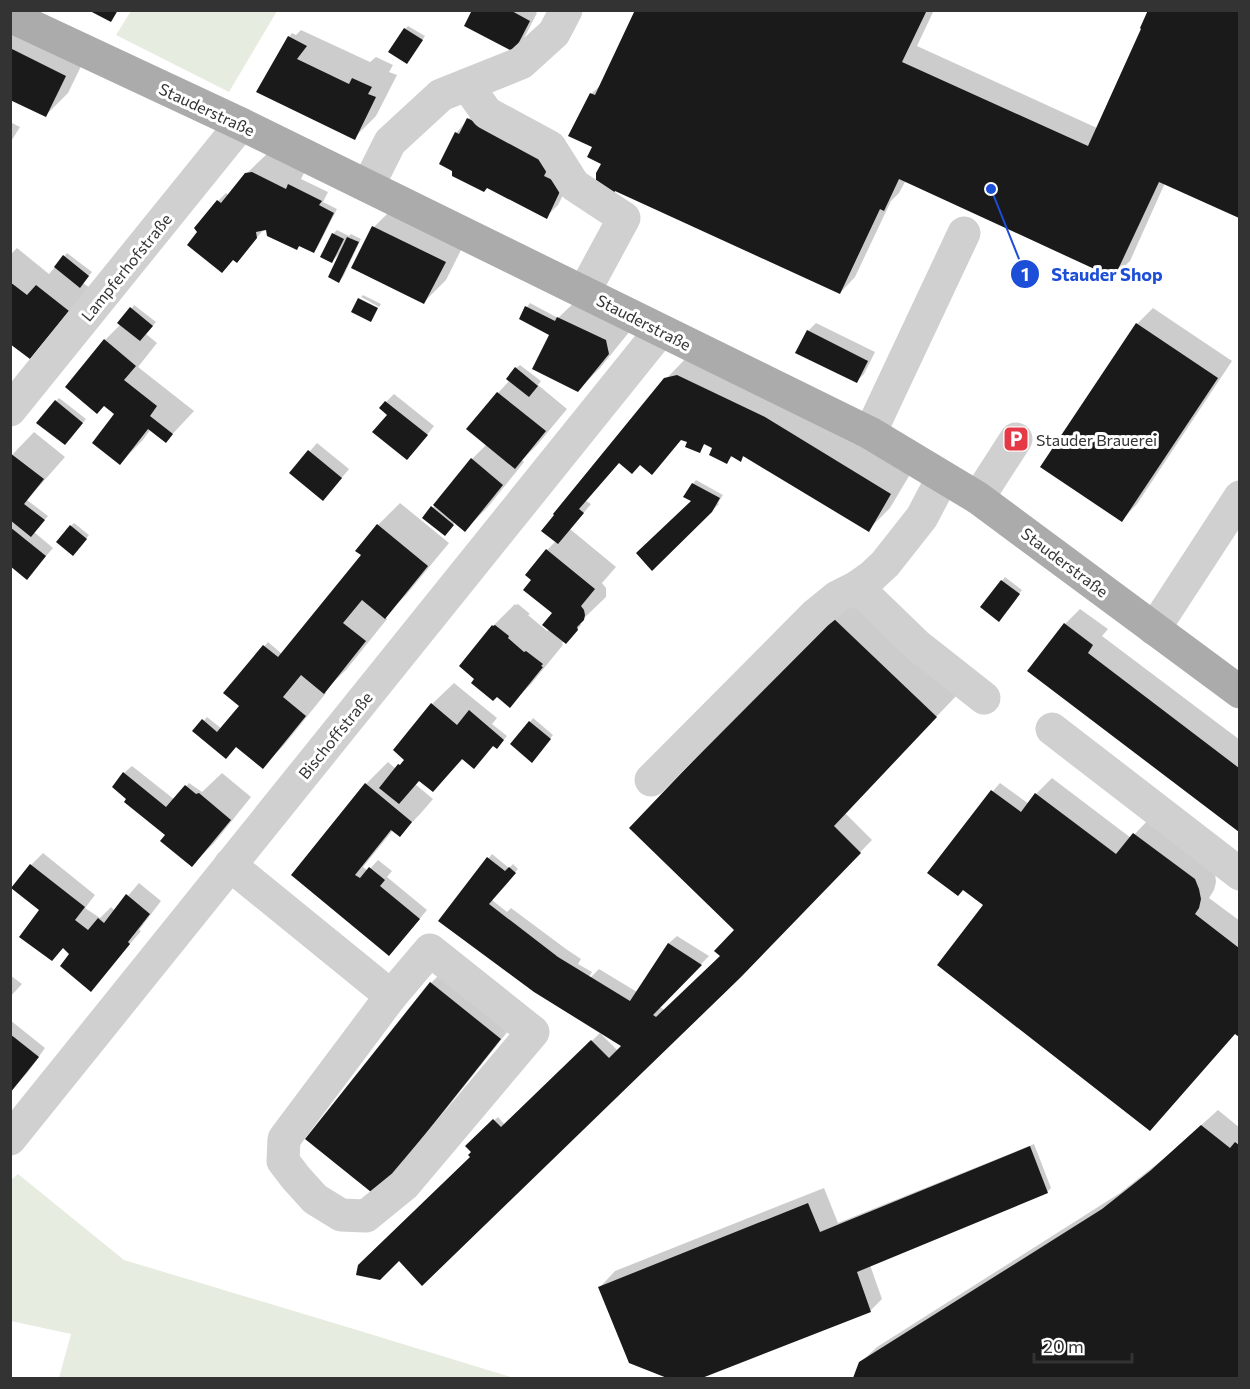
<svg xmlns="http://www.w3.org/2000/svg" width="1250" height="1389" viewBox="0 0 1250 1389" font-family="Commissioner,sans-serif">
	<style>
		.green { fill: #e6ecdf }
		.shadow { fill: #0003 }
		.building { fill: #1a1a1a }
		.lines { fill: none; stroke-linecap: round; stroke-linejoin: round }
		.minor { stroke: #d0d0d0; stroke-width: 33 }
		.major { stroke: #ababab; stroke-width: 33 }
		.labels { text-anchor: middle; dominant-baseline: central; stroke-width: 6; stroke-linejoin: round; paint-order: stroke }
		.street-label { font-size: 16px; fill: #333; stroke: #fff }
		.poi-label { font-size: 16px; fill: #333; stroke: #fff; text-anchor: start }
		.leader { fill: none; stroke: #1d4ed8; stroke-width: 2 }
		.callout-dot { fill: #1d4ed8; stroke: #fff; stroke-width: 2 }
		.mark-label { font-size: 18px; text-anchor: middle; font-weight: bold; fill: #fff }
		.callout-label { font-size: 18px; text-anchor: middle; font-weight: bold; fill: #1d4ed8; stroke: #fff; stroke-width: 6; stroke-linejoin: round; paint-order: stroke }
	</style>
	<rect width="100%" height="100%" fill="#fff"/>
	<!-- green -->
	<g class="green">
		<polygon points="131,11 131,10 277,11 229,92 116,35"/>
		<polygon points="18,1174 124,1260 347,1327 514,1378 59,1378 71,1334 11,1321 10,1181"/>
	</g>
	<!-- shadow -->
	<g class="shadow">
		<polygon points="474,10 533,10 537,13 522,42 514,50"/>
		<polygon points="637,10 934,10 917,46 1097,128 1149,10 1240,10 1240,217 1165,183 1130,261 1114,276 906,180 899,193 891,201 855,277 840,293 603,163 594,146 571,136 592,93 602,84"/>
		<polygon points="10,26 87,54 68,93 46,115 10,98"/>
		<polygon points="408,26 425,36 407,63 405,29"/>
		<polygon points="301,30 370,62 376,57 393,65 389,72 397,75 376,116 354,138 258,91 289,37 292,33 296,35"/>
		<polygon points="480,106 574,173 558,205 546,217 456,133"/>
		<polygon points="10,122 20,127 10,143"/>
		<polygon points="269,152 307,167 301,179 328,192 323,202 337,209 317,248 314,251 267,228 265,228 237,261 218,201 226,193 229,196 246,174"/>
		<polygon points="396,205 466,240 446,280 424,302 353,267 374,227"/>
		<polygon points="337,230 349,236 351,234 361,239 343,277 339,281 340,253 332,261 333,234"/>
		<polygon points="17,248 49,274 67,253 92,272 83,283 90,288 52,335 10,342 10,252 12,253"/>
		<polygon points="363,295 381,304 379,307 361,297"/>
		<polygon points="581,296 630,331 600,368 578,390 553,329 521,318 527,307 530,303 558,318"/>
		<polygon points="134,305 156,322 146,334 157,343 138,367 194,411 166,441 151,429 142,441 120,463 116,414 105,340 121,324"/>
		<polygon points="1153,308 1232,361 1137,504 1122,520 1137,324"/>
		<polygon points="816,323 875,352 864,374 857,381 808,331"/>
		<polygon points="688,356 912,471 890,508 868,530 745,455 740,460 733,456 726,462 714,447 705,443 699,452 689,441 682,438 640,464 619,461 586,501 591,504 570,529 616,567 602,583 606,588 606,597 580,622 581,625 569,639 564,641 562,643 563,645 531,684 509,706 493,626 515,604 516,605 518,604 530,614 528,615 547,631 550,629 554,613 533,579 547,550 556,541 666,379"/>
		<polygon points="520,365 541,381 538,385 567,409 537,445 522,460 524,462 487,508 465,530 455,522 448,530 425,518 472,459 487,444 468,429 498,393 510,380 516,368"/>
		<polygon points="394,394 434,426 415,450 389,415 386,402"/>
		<polygon points="59,398 86,419 69,440 56,401"/>
		<polygon points="34,432 65,457 27,500 48,516 34,532 53,548 27,578 10,564 10,457"/>
		<polygon points="317,443 349,469 331,491 292,472"/>
		<polygon points="696,480 723,495 718,503 719,504 652,568 693,500 693,484"/>
		<polygon points="400,503 449,543 406,595 385,616 387,619 346,670 324,691 326,693 284,745 263,767 237,746 195,731 207,717 222,729 241,705 225,693 268,642 282,654 363,555 378,525"/>
		<polygon points="74,523 89,535 77,551 71,526"/>
		<polygon points="1005,577 1022,590 1002,616 982,607"/>
		<polygon points="854,595 958,694 845,813 872,840 764,950 475,1154 467,1146 498,1117 505,1125 600,1033 618,1051 624,1046 440,921 492,854 509,868 513,864 518,869 492,900 507,912 511,908 566,949 581,959 578,964 592,972 589,977 590,978 599,969 637,992 669,943 677,936 709,956 659,1007 665,1010 721,956 736,931 631,828"/>
		<polygon points="1080,609 1108,629 1102,636 1240,740 1240,830 1029,671 1065,624"/>
		<polygon points="454,683 497,718 492,724 507,736 500,744 493,744 464,758 433,790 419,779 415,784 433,799 421,813 400,835 393,830 363,867 368,871 378,860 392,871 387,877 427,910 397,946 293,875 366,784 388,762 396,769 403,761 404,762 432,704"/>
		<polygon points="533,718 553,735 535,758 530,722"/>
		<polygon points="132,766 175,800 189,783 202,792 222,773 251,797 214,843 192,865 167,835 128,799 124,773"/>
		<polygon points="1052,778 1131,838 1150,818 1215,873 1216,882 1214,890 1209,898 1240,921 1240,1035 1236,1033 985,904 964,888 929,873 993,791 1000,783 1029,804 1036,794"/>
		<polygon points="43,853 95,895 85,908 100,918 111,907 115,911 139,883 161,901 139,930 141,931 118,958 71,953 41,910 13,888 31,865"/>
		<polygon points="443,971 512,1026 388,1182 307,1139 431,983"/>
		<polygon points="10,975 22,984 10,997"/>
		<polygon points="10,1020 45,1048 28,1072 10,1092"/>
		<polygon points="1218,1110 1240,1128 1240,1378 855,1378 860,1363 877,1347 1120,1193 1167,1156"/>
		<polygon points="1034,1144 1051,1188 1047,1192 870,1265 882,1299 870,1311 698,1378 671,1378 630,1362 600,1287 615,1271 824,1188 838,1223"/>
	</g>
	<!-- building -->
	<g class="building">
		<polygon points="88,10 118,10 111,22"/>
		<polygon points="472,10 510,10 530,21 514,52 464,26"/>
		<polygon points="635,10 927,10 902,62 1088,146 1141,29 1140,28 1148,10 1239,10 1239,218 1159,182 1114,278 899,179 884,211 880,209 840,294 615,191 614,193 596,180 596,173 601,164 587,157 592,147 568,136 590,93 595,95"/>
		<polygon points="404,28 423,40 407,64 388,52"/>
		<polygon points="288,36 307,46 297,59 349,84 352,78 372,87 368,94 376,97 355,140 256,92"/>
		<polygon points="10,48 66,76 46,117 10,100"/>
		<polygon points="467,118 552,160 544,176 563,185 547,219 487,188 484,192 452,176 452,171 439,164 455,132 459,134"/>
		<polygon points="252,172 286,189 288,184 322,201 319,205 334,213 314,253 299,246 297,250 267,236 266,230 256,232 257,238 237,263 233,260 222,273 187,245 197,232 194,228 217,200 221,203 245,173"/>
		<polygon points="372,226 446,262 424,304 351,268"/>
		<polygon points="332,233 344,239 332,263 320,257"/>
		<polygon points="347,237 359,242 339,283 328,277"/>
		<polygon points="63,255 89,276 80,288 54,267"/>
		<polygon points="10,282 27,295 36,285 69,311 30,359 10,344"/>
		<polygon points="358,298 378,308 371,322 351,312"/>
		<polygon points="525,306 555,321 557,317 606,340 609,354 578,392 532,369 549,335 519,319"/>
		<polygon points="130,307 153,326 140,341 117,323"/>
		<polygon points="1136,323 1218,378 1122,522 1040,467"/>
		<polygon points="807,330 868,361 857,383 795,353"/>
		<polygon points="104,339 136,366 124,380 157,406 150,416 173,434 166,443 148,429 120,465 92,443 114,414 104,406 97,414 65,387"/>
		<polygon points="515,367 538,386 529,397 506,379"/>
		<polygon points="677,375 765,417 891,494 869,532 743,456 741,462 731,456 727,464 709,455 712,448 704,444 700,453 685,447 687,442 681,440 652,475 640,465 632,474 619,463 579,509 584,513 558,544 541,531 554,515 553,514 664,378"/>
		<polygon points="497,392 546,431 515,469 466,429"/>
		<polygon points="55,400 83,423 65,445 36,423"/>
		<polygon points="385,401 428,435 407,460 372,432 387,415 379,408"/>
		<polygon points="308,450 342,478 323,501 289,473"/>
		<polygon points="10,453 44,479 24,504 45,520 31,537 10,520"/>
		<polygon points="471,458 503,485 465,532 433,505"/>
		<polygon points="692,483 720,498 712,512 652,571 636,553 691,501 683,497"/>
		<polygon points="431,506 454,525 445,536 422,518"/>
		<polygon points="377,524 428,566 385,619 362,600 343,623 366,641 324,694 301,675 283,697 306,716 263,769 236,747 226,759 192,731 202,719 217,732 239,706 223,693 263,645 278,657 361,555 355,551"/>
		<polygon points="70,525 87,539 73,556 56,542"/>
		<polygon points="10,527 46,556 27,580 10,566"/>
		<polygon points="546,549 595,589 581,606 584,610 585,615 584,620 577,627 578,630 566,644 542,625 552,613 523,590 531,580 525,575"/>
		<polygon points="1001,580 1020,594 999,622 980,607"/>
		<polygon points="831,616 937,717 834,826 861,853 740,978 422,1286 399,1261 380,1280 356,1275 358,1265 470,1157 468,1155 471,1152 465,1146 493,1119 501,1127 591,1040 609,1058 621,1046 534,992 438,921 487,857 505,871 509,867 516,873 489,904 558,957 630,1001 668,943 702,965 653,1015 656,1017 720,956 714,951 734,930 629,828"/>
		<polygon points="1064,623 1093,645 1088,653 1239,768 1239,832 1027,671"/>
		<polygon points="492,625 493,626 495,625 509,636 508,638 524,652 526,651 543,664 541,666 543,667 510,708 497,697 493,701 471,683 474,679 459,666"/>
		<polygon points="431,703 457,725 469,710 504,740 497,749 493,746 474,769 462,759 433,792 419,781 399,804 379,788 398,764 400,765 404,760 393,750"/>
		<polygon points="529,721 551,739 532,763 510,744"/>
		<polygon points="123,772 166,807 185,785 196,794 199,793 231,820 192,867 160,841 165,835 124,802 126,799 112,787"/>
		<polygon points="365,783 412,822 400,837 391,830 355,875 360,878 369,867 385,880 380,886 420,919 389,956 291,875"/>
		<polygon points="991,790 1021,812 1035,793 1116,854 1133,833 1195,879 1199,889 1201,899 1199,908 1195,914 1239,948 1239,1037 1235,1034 1150,1131 937,965 983,905 963,890 958,896 927,873"/>
		<polygon points="30,864 85,907 75,920 88,930 98,918 104,923 126,894 150,914 128,942 130,944 91,992 60,966 69,954 63,948 52,961 19,937 39,910 11,888"/>
		<polygon points="430,982 501,1039 376,1196 305,1139"/>
		<polygon points="10,1034 39,1057 10,1093"/>
		<polygon points="1201,1125 1230,1148 1235,1142 1239,1145 1239,1378 853,1378 859,1362 1102,1209 1150,1171"/>
		<polygon points="1030,1146 1048,1193 857,1272 871,1312 702,1378 667,1378 629,1363 598,1287 808,1203 820,1232"/>
	</g>
	<g class="lines">
		<!-- minor -->
		<g class="minor">
			<polyline points="467,85 487,113 550,147 574,185 624,218 584,292"/>
			<polyline points="368,186 390,142 441,95 521,63 554,33 566,10"/>
			<polyline points="10,410 241,124"/>
			<polyline points="870,433 964,233"/>
			<polyline points="978,498 1016,439"/>
			<polyline points="857,587 918,646 984,698"/>
			<polyline points="1154,629 1240,497"/>
			<polyline points="1052,729 1240,874"/>
			<polyline points="651,780 816,614 837,597 857,587 871,577 885,564 922,517 943,477"/>
			<polyline points="230,865 391,996"/>
			<polygon points="430,950 533,1032 404,1185 366,1216 341,1215 315,1199 296,1178 283,1161 284,1139 391,996"/>
			<polyline points="10,1139 660,331"/>
		</g>
		<!-- major -->
		<polyline class="major" points="10,16 241,124 870,433 978,498 1240,692"/>
	</g>
	<!-- icons -->
	<defs>
		<g id="parking-square" transform="scale(1.35)"><rect x="-9" y="-9" width="18" height="18" rx="4" fill="#e63946" stroke="#fff"/><path d="M-3.5-5.5H1a3.5 3.5 0 0 1 0 7H-1V5.5H-3.5ZM-1-3.4V-.6H.8a1.4 1.4 0 0 0 0-2.8Z" fill="#fff"/></g>
	</defs>
	<g fill-rule="evenodd">
		<use href="#parking-square" x="1016" y="439"/>
	</g>
	<g class="labels">
		<!-- street labels -->
		<g class="street-label">
			<text transform="translate(207 109) rotate(25)">Stauderstraße</text>
			<text transform="translate(126 267) rotate(-51)">Lampferhofstraße</text>
			<text transform="translate(644 322) rotate(27)">Stauderstraße</text>
			<text transform="translate(1065 562) rotate(37)">Stauderstraße</text>
			<text transform="translate(335 735) rotate(-51)">Bischoffstraße</text>
		</g>
		<!-- poi labels -->
		<g class="poi-label">
			<text x="1036" y="439">Stauder Brauerei</text>
		</g>
	</g>
	<!-- callouts -->
	<path class="leader" d="M991 189L1025 274"/>
	<g class="callout-dot">
		<circle cx="991" cy="189" r="6"/>
		<circle cx="1025" cy="274" r="15"/>
	</g>
	<g class="mark-label">
		<text x="1025" y="281">1</text>
	</g>
	<g class="callout-label">
		<text x="1107" y="281">Stauder Shop</text>
	</g>
	<!-- border -->
	<rect width="1250" height="1389" fill="none" stroke="#333333" stroke-width="24"/>
	<!-- scale -->
	<path d="M1034 1353v9h98v-9" fill="none" stroke="#333333" stroke-width="3"/>
	<text x="1043" y="1353" font-size="18" fill="#333333" stroke="#ffffff" stroke-width="4.5" paint-order="stroke">20 m</text>
</svg>
